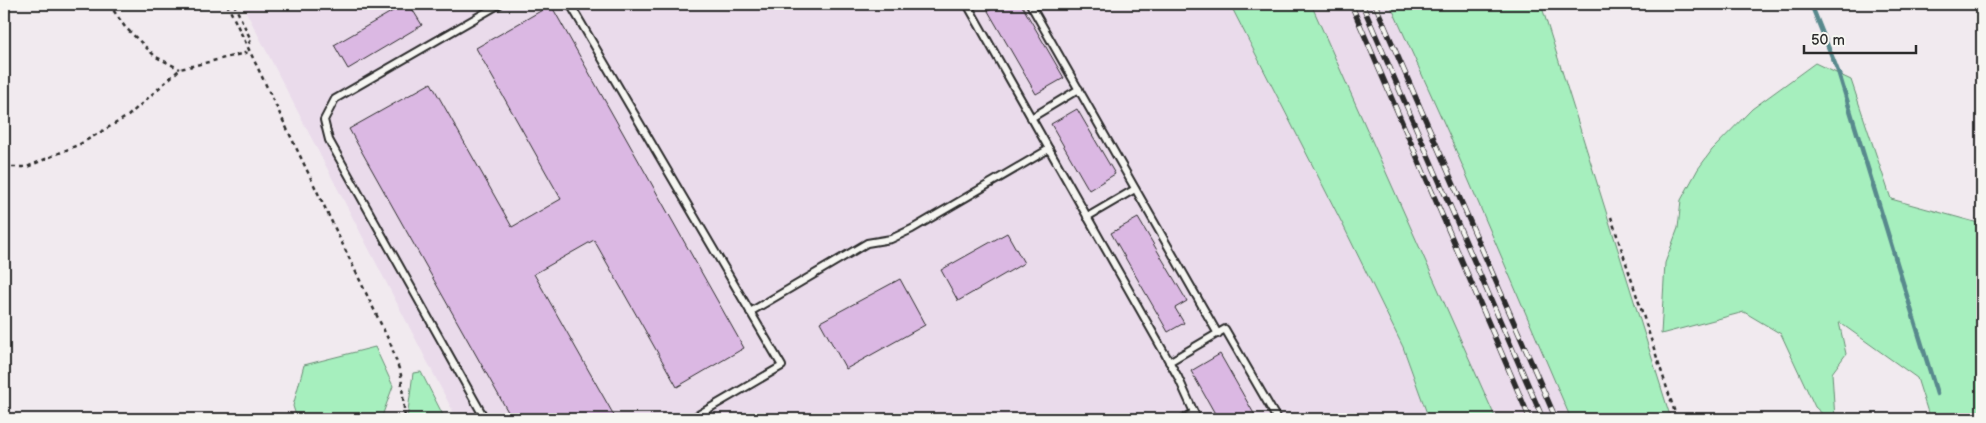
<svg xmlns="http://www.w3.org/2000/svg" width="1986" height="423" viewBox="0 0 1986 423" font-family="'Balsamiq Sans',sans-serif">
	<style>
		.built { fill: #eadbeb }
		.green { fill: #a6efbe; stroke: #688d74 }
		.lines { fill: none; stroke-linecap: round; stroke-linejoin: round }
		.stream { stroke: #58898d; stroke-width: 4.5 }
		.building { fill: #dbb8e3; stroke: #2b2b2b }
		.lane-casing { stroke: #2b2b2b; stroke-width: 10 }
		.path { stroke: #2b2b2b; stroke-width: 2.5; stroke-dasharray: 4 4; stroke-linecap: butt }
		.lane { stroke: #f6f6f2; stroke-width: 6 }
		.rail-casing { stroke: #2b2b2b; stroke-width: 5.5 }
		.rail { stroke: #f6f6f2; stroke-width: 4; stroke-dasharray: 11; stroke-linecap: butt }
	</style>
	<rect width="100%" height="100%" fill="#f1eaef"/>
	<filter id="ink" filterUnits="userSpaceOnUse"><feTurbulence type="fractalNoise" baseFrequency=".02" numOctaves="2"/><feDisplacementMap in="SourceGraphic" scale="10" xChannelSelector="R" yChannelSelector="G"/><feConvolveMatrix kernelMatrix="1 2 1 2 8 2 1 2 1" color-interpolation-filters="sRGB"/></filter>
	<g filter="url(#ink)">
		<!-- built -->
		<g class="built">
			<polygon points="242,4 1230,4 1342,223 1403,347 1429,419 457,419"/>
			<polygon points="1294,4 1403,4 1588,419 1471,419"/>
		</g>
		<!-- green -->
		<g class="green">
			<polygon points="1230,4 1311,4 1496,419 1429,419 1403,347 1342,223"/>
			<polygon points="1390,4 1541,4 1671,419 1571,419 1448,132"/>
			<polygon points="1815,63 1851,80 1891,199 1982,224 1982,419 1930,419 1917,378 1839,322 1846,354 1832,373 1835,419 1828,419 1815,407 1781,334 1744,312 1661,334 1665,263 1678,228 1681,200 1698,169 1712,150 1752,109"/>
			<polygon points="375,347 393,386 381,419 297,419 293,406 304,365"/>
			<polygon points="421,372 445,419 407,419 413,373"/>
		</g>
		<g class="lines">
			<!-- stream -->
			<polyline class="stream" points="1811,4 1839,74 1937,394"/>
		</g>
		<!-- building -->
		<g class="building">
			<polygon points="405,4 409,4 422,25 348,69 334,45"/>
			<polygon points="1002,4 1021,4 1064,78 1036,94 988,11"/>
			<polygon points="551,5 744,348 677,387 594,240 534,274 616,419 512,419 349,129 431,83 512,227 561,199 476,48"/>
			<polygon points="1077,109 1115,174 1089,190 1051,124"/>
			<polygon points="1138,218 1187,301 1175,308 1184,323 1168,332 1111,233"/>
			<polygon points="1007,233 1024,263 958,301 941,270"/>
			<polygon points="900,279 925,325 846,369 820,322"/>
			<polygon points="1220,354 1257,419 1218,419 1191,371"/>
		</g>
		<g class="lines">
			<!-- lane casing -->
			<g class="lane-casing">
				<g id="lane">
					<polyline points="570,4 782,366 691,419"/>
					<polyline points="967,4 1178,377 1197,419"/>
					<polyline points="1030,4 1218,334"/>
					<polyline points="1031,118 1079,89"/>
					<polyline points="1087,217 1135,189"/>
					<polyline points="750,312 867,243 891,239 912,229 1049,149"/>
					<polyline points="1169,362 1225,329 1277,419"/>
					<polyline points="485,419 329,140 324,120 335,99 500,4"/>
					<polyline points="1183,419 1194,413"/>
				</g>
			</g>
			<!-- path -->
			<g class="path">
				<polyline points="109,4 125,27 156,57 180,69"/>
				<polyline points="227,4 391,345 401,375 405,419"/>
				<polyline points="234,4 251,40 247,46"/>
				<polyline points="4,167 27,167 80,144 128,116 180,69 249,52"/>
				<polyline points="1611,217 1677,419"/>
			</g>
			<!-- lane -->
			<use href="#lane" class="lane"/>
			<!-- rail casing -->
			<g class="rail-casing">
				<g id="rail">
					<polyline points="1351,4 1530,419"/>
					<polyline points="1362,4 1543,419"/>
					<polyline points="1375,4 1556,419"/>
				</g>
			</g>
			<!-- rail -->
			<use href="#rail" class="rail"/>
		</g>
	</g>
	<!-- margin -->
	<rect width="1986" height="423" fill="none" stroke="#f6f6f2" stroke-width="20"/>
	<rect x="10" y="10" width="1966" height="403" fill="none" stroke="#2b2b2b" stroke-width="2" filter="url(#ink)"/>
	<!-- scale -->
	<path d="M1804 45v8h112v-8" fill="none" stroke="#2b2b2b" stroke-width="2.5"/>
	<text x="1811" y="45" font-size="15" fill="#2b2b2b" stroke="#f6f6f2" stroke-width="4" paint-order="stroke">50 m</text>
</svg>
